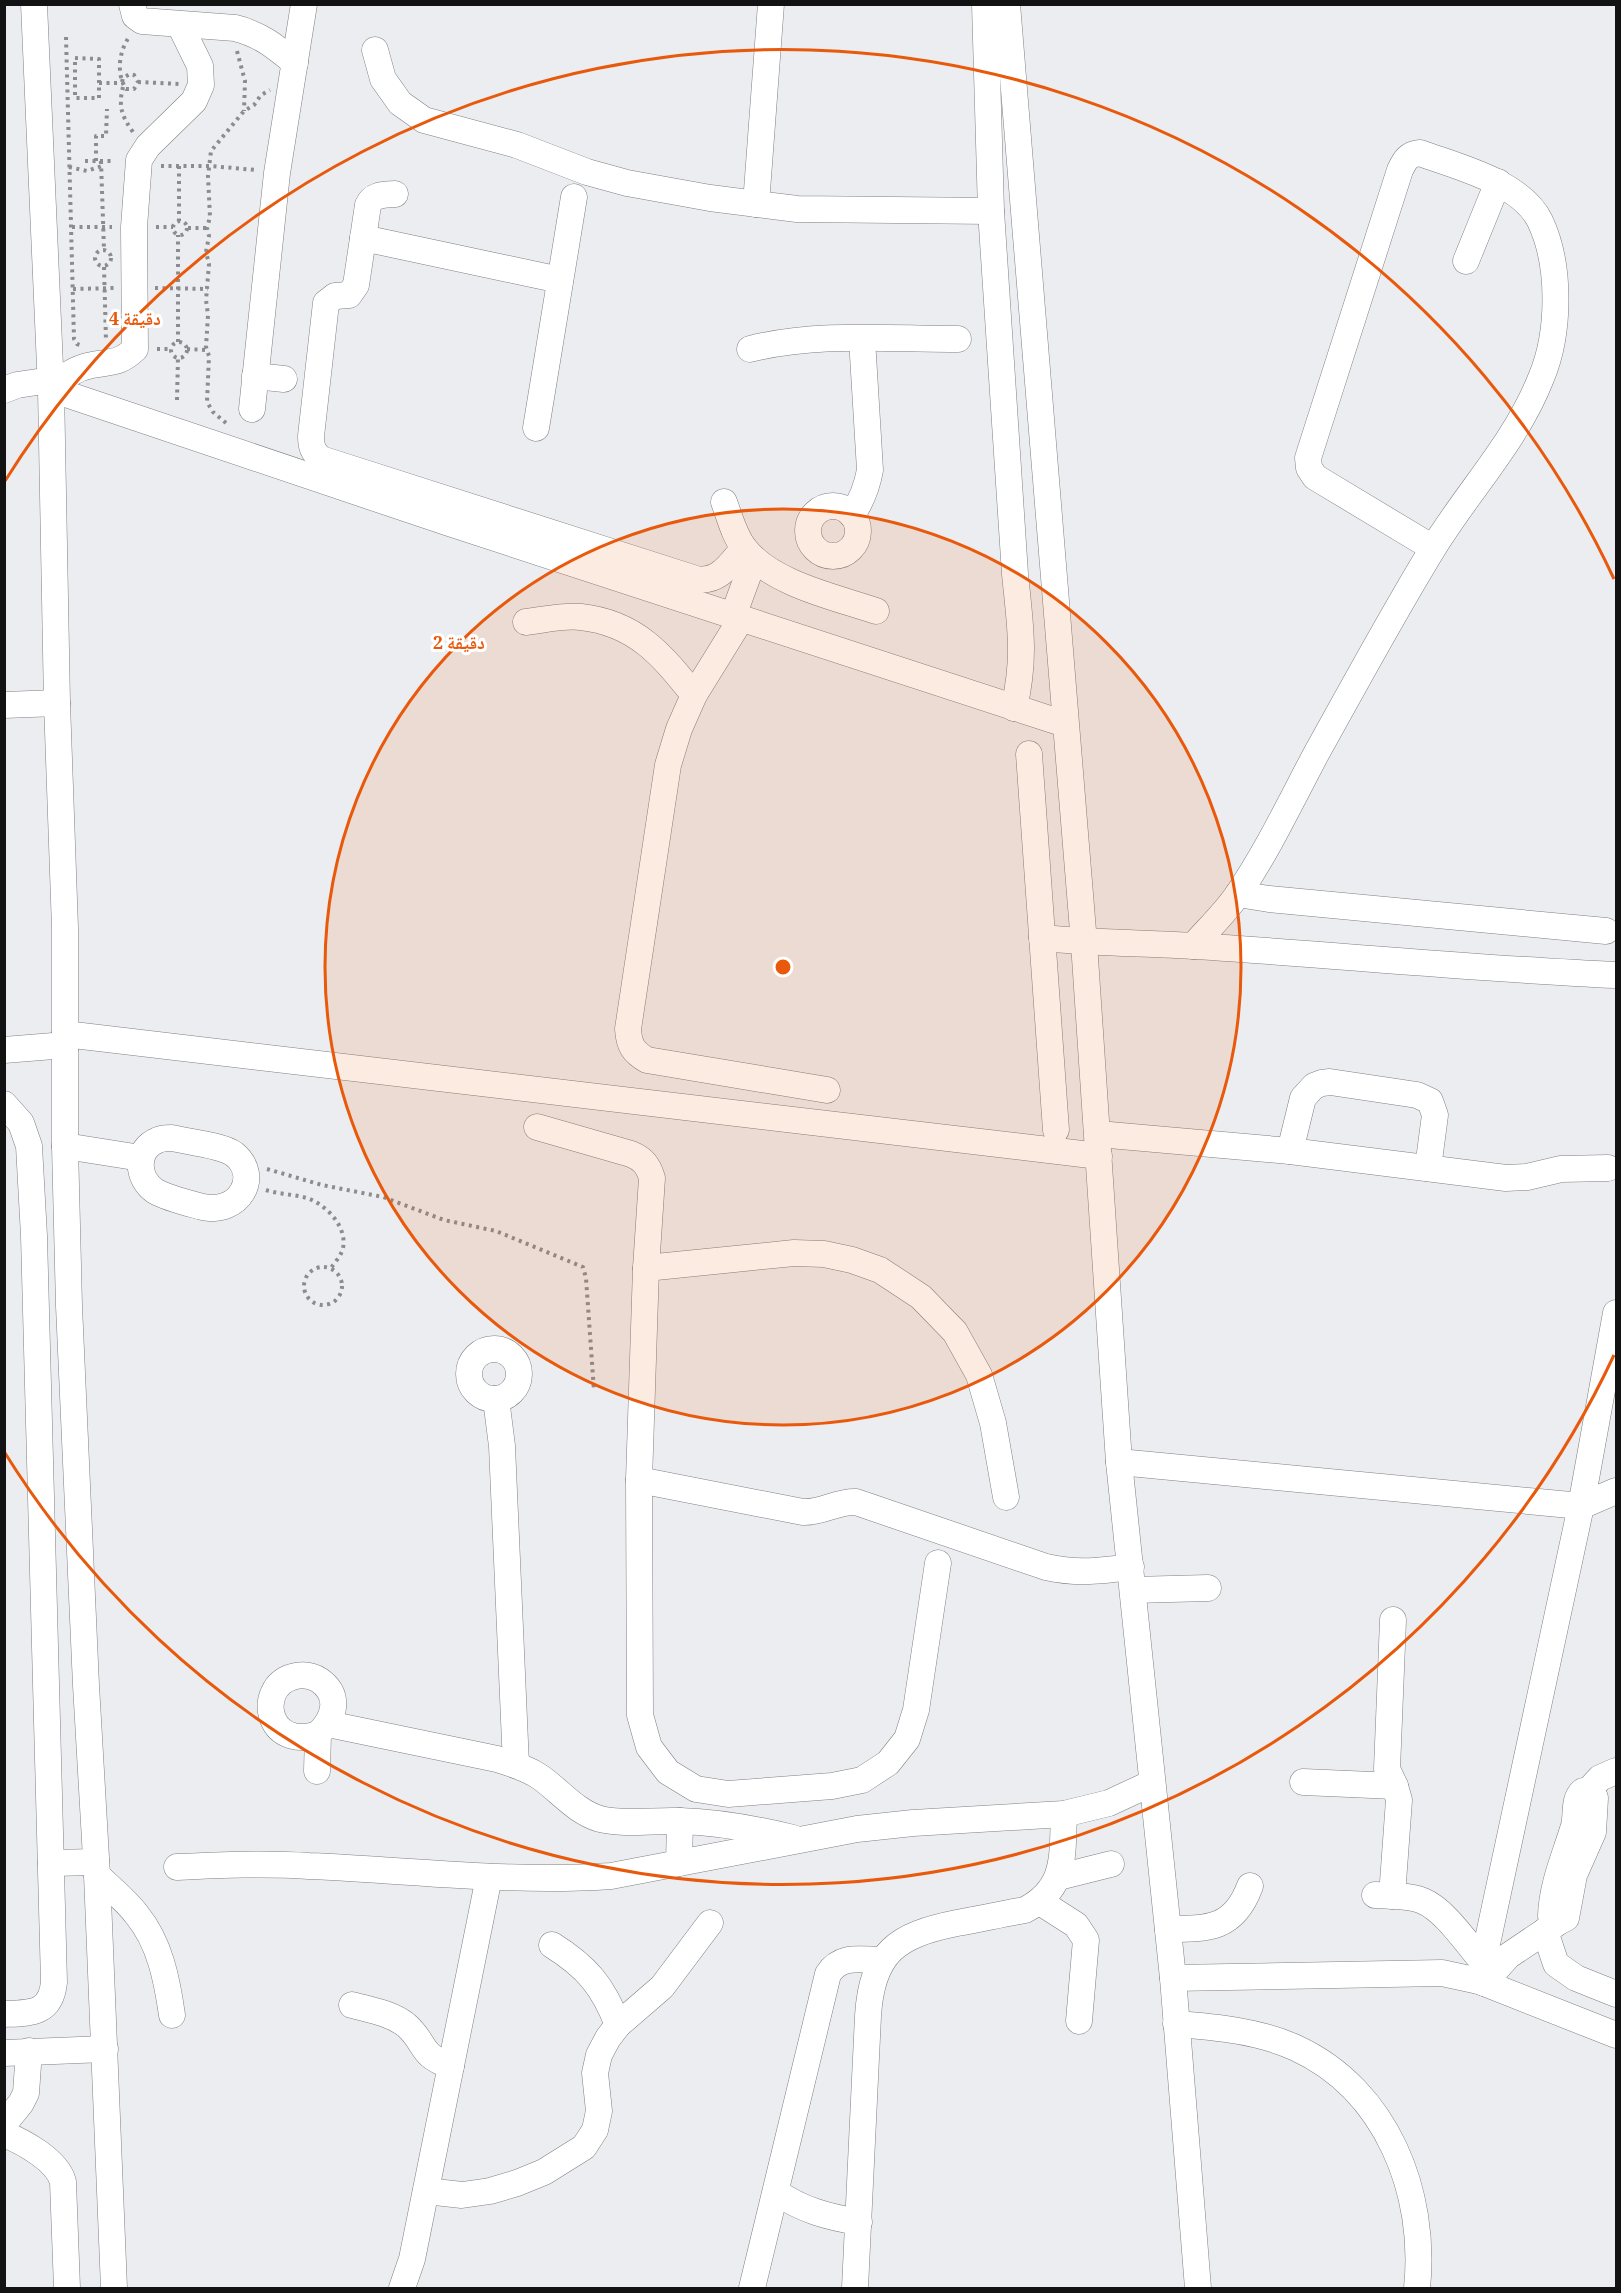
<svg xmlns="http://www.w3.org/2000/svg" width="1621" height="2293" viewBox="0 0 1621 2293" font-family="Georgia,'Noto Naskh Arabic',serif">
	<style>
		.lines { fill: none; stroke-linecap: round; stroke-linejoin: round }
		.minor-casing { stroke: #7e8082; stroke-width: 27 }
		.path { stroke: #8c8c8f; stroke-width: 4; stroke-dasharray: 3 4.5; stroke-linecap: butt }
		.minor { stroke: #fff; stroke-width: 26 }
		.ring { fill: none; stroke: #e8590c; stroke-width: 3 }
		.centre { fill: #e8590c; stroke: #fff; stroke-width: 3 }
		.ring-label { font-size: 18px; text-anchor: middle; font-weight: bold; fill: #e8590c; stroke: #fff; stroke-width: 6; stroke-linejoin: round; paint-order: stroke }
	</style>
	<rect width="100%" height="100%" fill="#ecedf0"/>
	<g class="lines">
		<!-- minor casing -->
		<g class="minor-casing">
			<g id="minor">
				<polyline points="34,4 51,389 57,703 65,928 65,1146 69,1306 86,1685 97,1875 114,2288"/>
				<path d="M 132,4 L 135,16 L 142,21 L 235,28 C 260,34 276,47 295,63"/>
				<path d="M 985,4 L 991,211 L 1015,574 C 1020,625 1026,656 1014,708"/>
				<polyline points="1007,4 1084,943 1119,1462 1173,1978 1198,2288"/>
				<path d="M 180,25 L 200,66 L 201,85 L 194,101 L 148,146 L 139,160 L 134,227 L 135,349 C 119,364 112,361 92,365 C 75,368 63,377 51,389 L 449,523 L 1065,724"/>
				<polyline points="375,50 383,79 400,103 424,120 517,145 587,172 627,183 710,198 797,209 991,211"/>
				<path d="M 395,194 C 384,195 373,194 368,205 L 356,285 L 349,295 L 335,296 L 326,303 L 311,436 C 311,447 313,452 321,459 L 696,579 C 719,583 730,564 744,548"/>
				<polyline points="756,204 771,4"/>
				<polyline points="363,238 560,280"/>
				<polyline points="1466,261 1498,182"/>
				<path d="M 750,349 C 817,332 889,339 958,339"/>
				<polyline points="255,376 284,379"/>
				<polyline points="4,390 17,385 51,380"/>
				<polyline points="252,409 277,173 304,4"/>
				<polyline points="536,428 574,197"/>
				<path d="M 724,502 C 730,518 734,535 744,548 C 772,584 835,597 876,611"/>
				<circle cx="833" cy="531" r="25"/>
				<path d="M 852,515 C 862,500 867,487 870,470 L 862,339"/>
				<polyline points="733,616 754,559"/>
				<path d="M 741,619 L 694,695 L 679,729 L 668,765 L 628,1029 C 629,1045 633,1052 647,1060 L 827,1090"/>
				<path d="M 526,622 C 543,620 563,615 581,617 C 636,623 662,655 694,695"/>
				<polyline points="4,705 57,703"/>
				<polyline points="1029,754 1056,1130"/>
				<polyline points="1238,894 1269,899 1606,931"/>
				<path d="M 1042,938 C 1093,943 1144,943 1196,946 C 1336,955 1476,969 1616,975"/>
				<path d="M 1193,946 C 1208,929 1225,913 1238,894 C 1268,850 1291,801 1316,754 C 1354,686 1391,617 1432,550 C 1467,492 1516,442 1541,378 C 1560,333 1561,265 1540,221 C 1521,182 1458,167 1420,153 C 1408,154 1405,160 1400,170 L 1308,458 L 1309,468 L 1315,477 L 1433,548"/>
				<polyline points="65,1034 1099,1156"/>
				<polyline points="4,1050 66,1045"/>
				<path d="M 4,1104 L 21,1123 L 29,1146 L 34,1236 L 54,1982 C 51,2014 31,2013 4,2014"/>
				<path d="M 537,1127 L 631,1154 C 643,1159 648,1165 652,1178 L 646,1268 L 639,1480 L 640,1715 L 649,1747 L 668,1772 L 696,1789 L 728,1794 L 832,1786 L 862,1780 L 888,1763 L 907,1739 L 916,1710 L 938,1563"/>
				<polyline points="1098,1134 1290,1151 1506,1178 1527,1177 1561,1169 1608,1168"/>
				<path d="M 172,1138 C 188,1142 221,1145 234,1154 C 262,1177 238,1215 203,1207 C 188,1203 169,1199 155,1191 C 136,1178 135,1149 158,1140 C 162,1138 168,1138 172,1138 Z"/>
				<polyline points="65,1146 141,1158"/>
				<polyline points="1290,1151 1303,1098 1314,1086 1322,1083 1330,1082 1417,1095 1430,1101 1435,1115 1428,1168"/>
				<polyline points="646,1268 794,1253 824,1254 852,1260 880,1270 921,1297 955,1332 979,1375 993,1423 1006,1497"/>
				<circle cx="494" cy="1374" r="25"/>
				<polyline points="496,1399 502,1446 516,1765"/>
				<polyline points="1119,1462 1581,1506 1616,1491"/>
				<path d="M 639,1480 L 803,1512 C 822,1513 837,1501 856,1502 L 1046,1567 C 1078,1574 1098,1571 1131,1567"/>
				<polyline points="1133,1590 1208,1588"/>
				<path d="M 328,1724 L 497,1759 C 512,1764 527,1768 540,1777 C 560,1791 576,1812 600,1819 C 623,1825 655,1820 679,1821 C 717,1822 756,1829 793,1838"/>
				<path d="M 317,1771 L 318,1734 C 335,1718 341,1695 319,1680 C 311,1675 302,1674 292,1677 C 256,1688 266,1751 318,1734"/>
				<polyline points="1303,1782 1395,1786"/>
				<path d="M 1583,1791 L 1588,1791 L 1595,1798 L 1593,1832 L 1574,1875 L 1566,1918 L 1558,1922 L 1551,1916 C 1552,1884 1565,1856 1574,1826 C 1577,1815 1573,1799 1583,1791 Z"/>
				<polyline points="1588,1791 1600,1778 1616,1771"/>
				<polyline points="51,1863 96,1862"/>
				<polyline points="679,1863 680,1821"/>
				<path d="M 177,1867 C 221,1865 265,1863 309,1866 C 409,1870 510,1883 611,1876 L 857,1829 L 913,1823 L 1064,1814 L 1109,1803 L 1152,1783"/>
				<path d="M 97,1875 C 110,1888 126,1900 137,1915 C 160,1943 167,1980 172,2015"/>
				<polyline points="1059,1877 1111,1864"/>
				<path d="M 1375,1895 C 1391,1896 1409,1895 1423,1901 C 1445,1910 1467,1944 1483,1962"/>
				<polyline points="1392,1896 1399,1800 1395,1786 1387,1769 1393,1620"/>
				<polyline points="1040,1902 1076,1925 1086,1940 1079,2021"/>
				<path d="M 1168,1929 C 1209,1929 1234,1929 1250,1886"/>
				<polyline points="1545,1931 1556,1964 1576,1978 1616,1994"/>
				<path d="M 552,1945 C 587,1967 603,1986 618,2025"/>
				<polyline points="1173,1978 1442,1973 1479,1981 1616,2035"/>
				<polyline points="1479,1981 1581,1506 1616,1313"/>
				<polyline points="1484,1983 1508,1956 1557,1923"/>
				<path d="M 352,2005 C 370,2010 391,2013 406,2025 C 427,2043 418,2055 451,2066"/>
				<path d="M 1176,2024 C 1216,2027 1259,2031 1296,2048 C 1387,2090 1427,2193 1417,2288"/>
				<polyline points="4,2053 105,2049"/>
				<polyline points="4,2124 21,2103 26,2093 29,2051"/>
				<path d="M 4,2134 C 24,2142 58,2161 63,2182 L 67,2288"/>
				<polyline points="426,2191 462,2195 490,2191 517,2183 544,2172 584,2147 595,2130 599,2111 595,2073 599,2055 608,2038 618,2025 662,1987 710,1923"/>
				<path d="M 776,2192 C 802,2210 828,2217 859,2222"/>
				<polyline points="402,2288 412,2259 489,1877"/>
				<path d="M 752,2288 L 828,1974 C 841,1954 861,1960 882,1960"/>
				<path d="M 855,2288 L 868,2016 C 872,1952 897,1935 957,1923 C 980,1919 1002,1914 1025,1910 C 1067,1888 1062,1856 1064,1814"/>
			</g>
		</g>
		<!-- path -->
		<g class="path">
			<polyline points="66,37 74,339 77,344 80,345"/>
			<polyline points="237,51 245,81 244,111"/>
			<polygon points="75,58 99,59 99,98 75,98"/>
			<path d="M 122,82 L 123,78 L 130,74 L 134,75 L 138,82 L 134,89 L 126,89 C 116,73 119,52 129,37"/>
			<polyline points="138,82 180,84"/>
			<polyline points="99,83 123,83"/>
			<path d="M 123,87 C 118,106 122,117 133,132"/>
			<polyline points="85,161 113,161"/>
			<polyline points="96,161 96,136 106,136 107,109"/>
			<polyline points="101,161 104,250"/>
			<polyline points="161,166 210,166 256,170"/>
			<polyline points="179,166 179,221"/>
			<polyline points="69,167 87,171 102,166"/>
			<circle cx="180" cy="228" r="7"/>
			<polyline points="72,227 112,227"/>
			<polyline points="156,227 173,227"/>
			<polyline points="188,228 207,228"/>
			<circle cx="103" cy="258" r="8"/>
			<polyline points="104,267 106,341"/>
			<polyline points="155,288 208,289"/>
			<polyline points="73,289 114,288"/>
			<polyline points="178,342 178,235"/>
			<circle cx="179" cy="350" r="8"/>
			<polyline points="157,349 172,349"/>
			<polyline points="187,349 207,350"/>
			<polyline points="177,400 178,357"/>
			<polyline points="226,423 213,412 207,402 209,356 206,347 208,315 206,300 209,264 206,252 209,236 207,228 210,217 208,176 211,151 244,111 254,105 261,95 270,90"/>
			<polyline points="267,1169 322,1185 383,1197 444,1220 496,1231 583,1267 586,1278 594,1391"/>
			<path d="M 266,1190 C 281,1195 298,1194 312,1200 C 329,1208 347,1228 343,1248 C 341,1256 335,1262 331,1268"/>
			<circle cx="323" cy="1286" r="19"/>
		</g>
		<!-- minor -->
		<use href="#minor" class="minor"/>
	</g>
	<!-- distance rings -->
	<circle cx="783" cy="967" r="458" fill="#e8590c" fill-opacity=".12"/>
	<g class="ring">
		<circle cx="783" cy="967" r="458"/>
		<path d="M1614 1355A917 917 0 0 1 5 1453M5 481A917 917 0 0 1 1614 579"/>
	</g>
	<circle cx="783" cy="967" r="9" class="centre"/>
	<g class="ring-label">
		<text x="135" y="325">4 دقيقة</text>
		<text x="459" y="649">2 دقيقة</text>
	</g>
	<!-- border -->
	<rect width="1621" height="2293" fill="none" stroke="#121213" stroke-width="12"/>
</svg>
